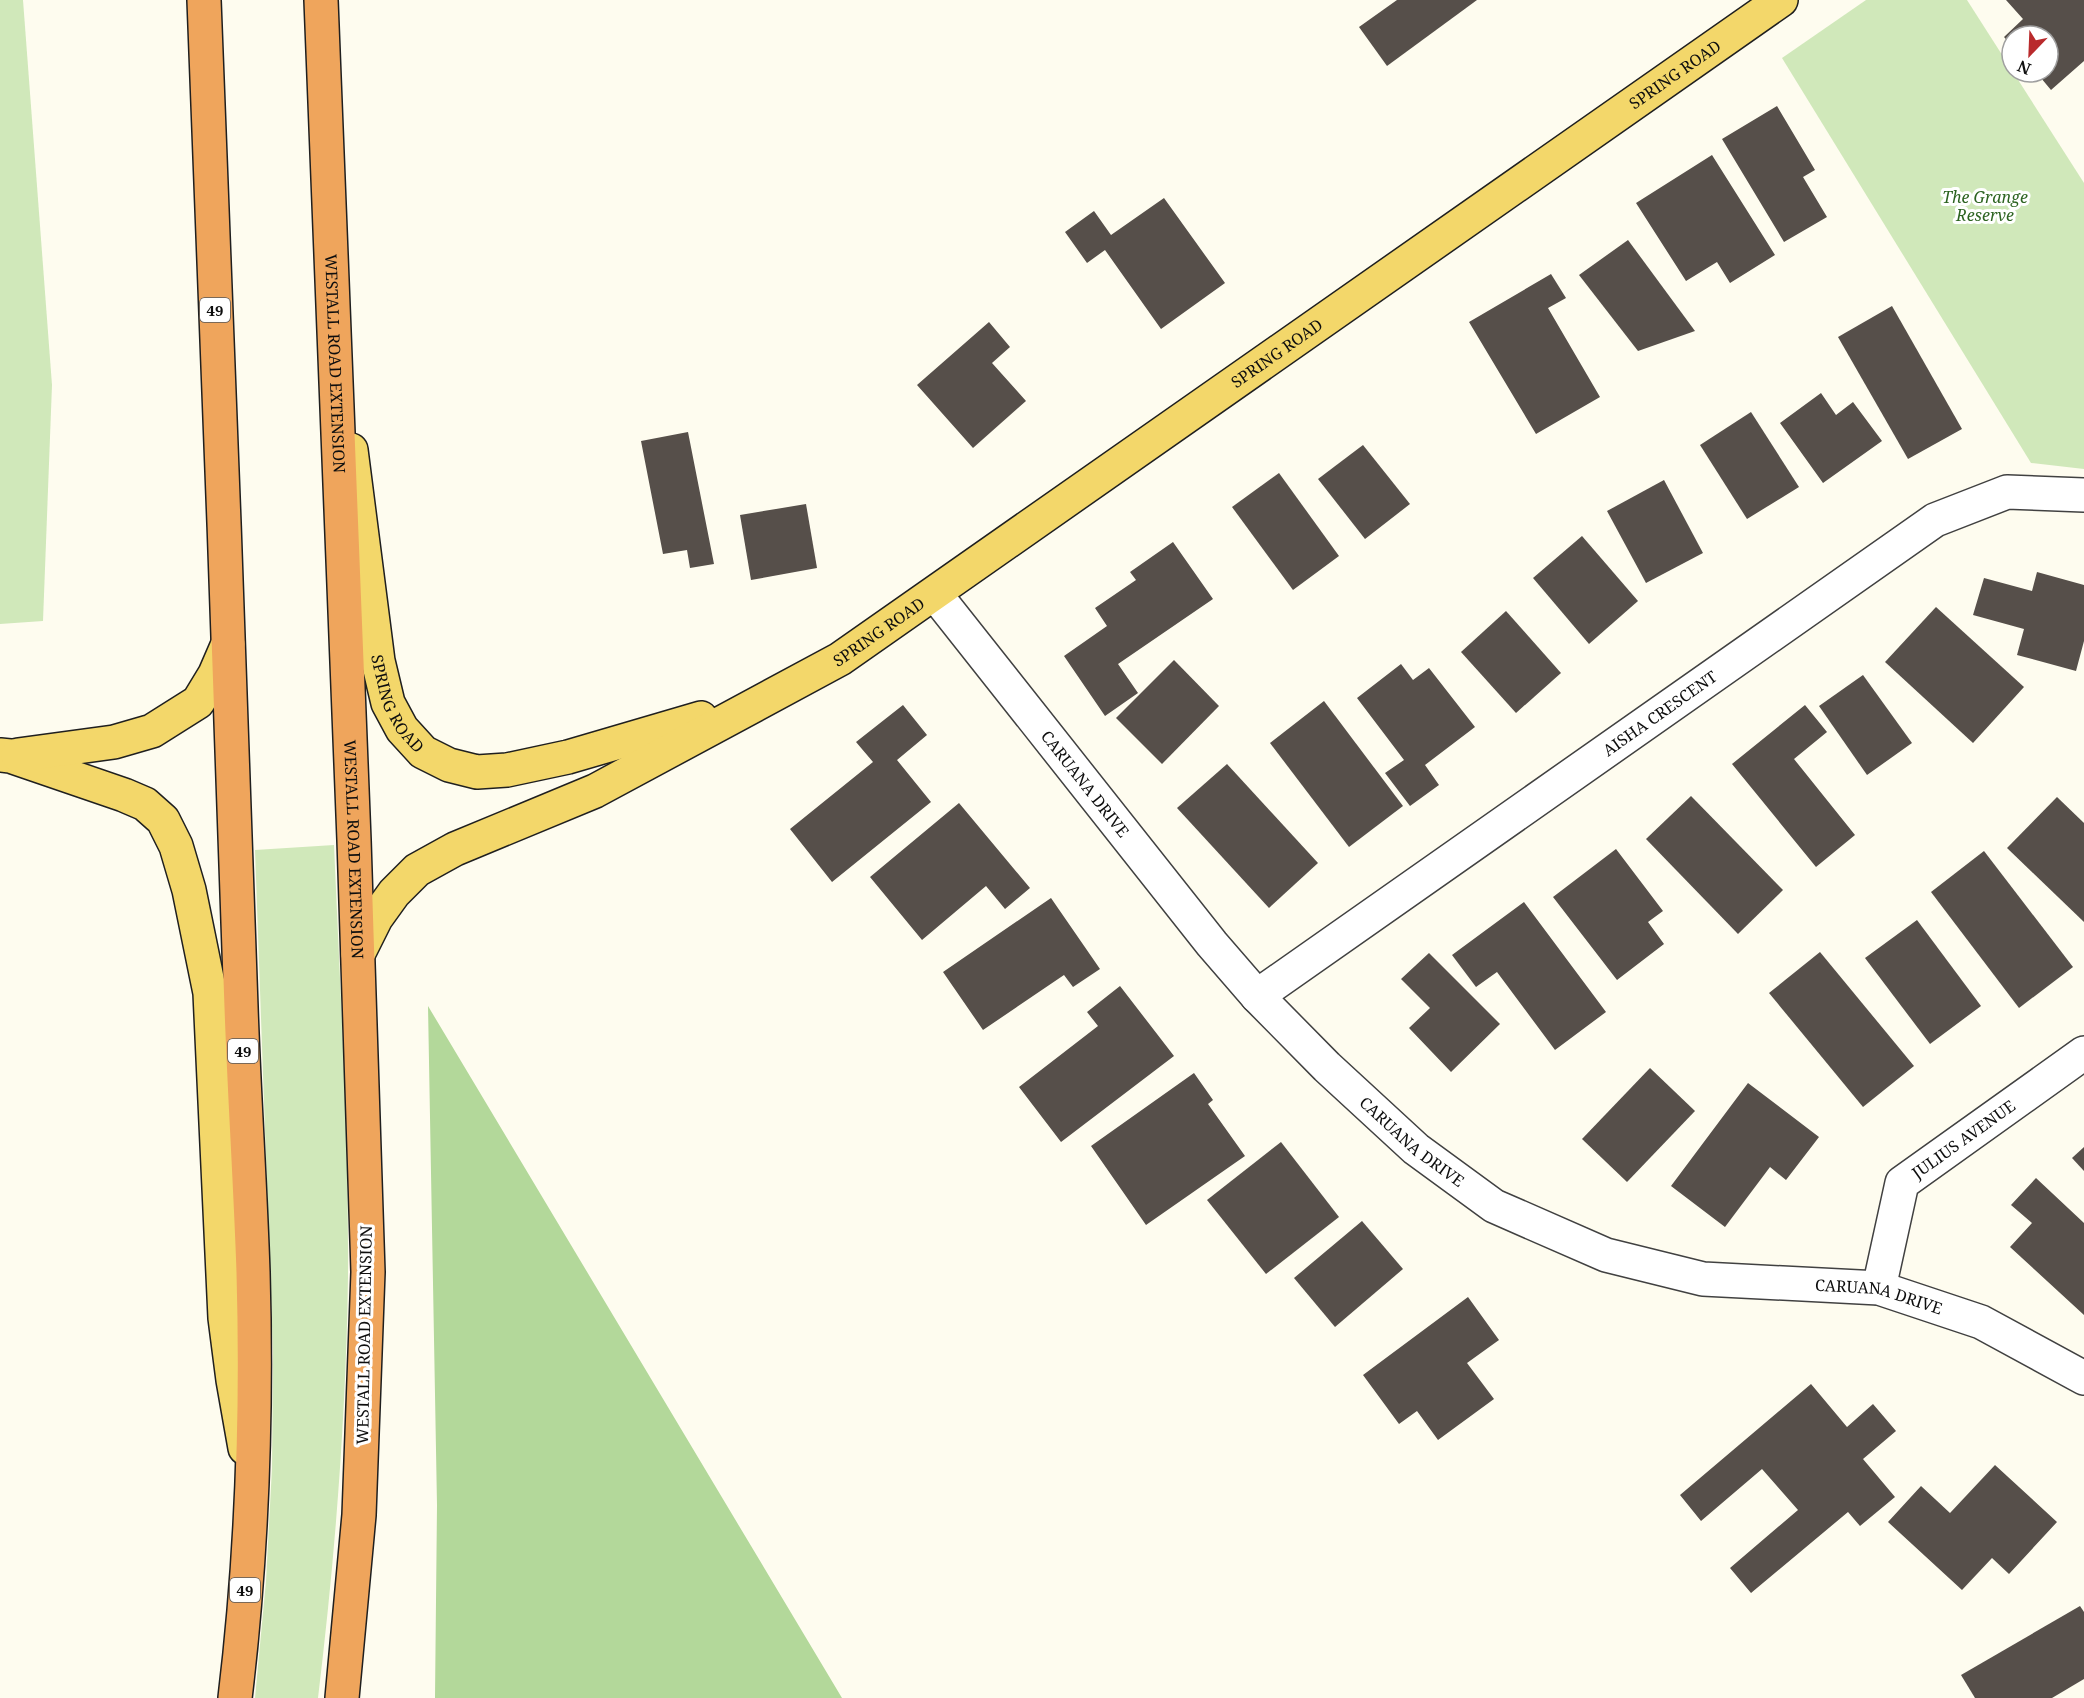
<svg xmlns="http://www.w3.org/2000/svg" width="2084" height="1698" viewBox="0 0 2084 1698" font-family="'Noto Serif',serif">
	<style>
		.green { fill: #d0e8ba }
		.forest { fill: #b3d89a }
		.building { fill: #564f4a }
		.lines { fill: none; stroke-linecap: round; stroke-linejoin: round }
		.minor-casing { stroke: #414141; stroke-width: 36 }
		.major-casing { stroke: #1f1f1f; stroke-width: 36 }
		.highway-casing { stroke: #1f1f1f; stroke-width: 36 }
		.minor { stroke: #fff; stroke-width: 33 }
		.major { stroke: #f3d76a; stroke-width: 33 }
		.highway { stroke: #efa55c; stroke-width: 33 }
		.labels { text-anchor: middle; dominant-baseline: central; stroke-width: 6; stroke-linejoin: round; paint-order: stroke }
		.shield { fill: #fff; stroke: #565656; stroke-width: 1.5 }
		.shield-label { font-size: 15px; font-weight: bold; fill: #0e0e0e }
		.street-label { font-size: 16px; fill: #0e0e0e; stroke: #fff }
		.park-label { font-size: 16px; font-style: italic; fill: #2c6320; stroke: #fff }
	</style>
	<rect width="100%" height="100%" fill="#fefcef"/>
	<!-- green -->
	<g class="green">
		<polygon points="0,0 23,0 52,385 43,621 0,624"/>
		<polygon points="1866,0 1967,0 2084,183 2084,469 2031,463 1782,58"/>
		<path d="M 334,845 C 340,989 349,1133 348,1277 C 346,1418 335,1558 318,1698 L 255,1698 L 266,1581 L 272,1468 L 273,1354 L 255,850 Z"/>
	</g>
	<!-- forest -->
	<polygon class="forest" points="428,1006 842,1698 435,1698 437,1505"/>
	<!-- building -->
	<g class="building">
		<polygon points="1397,0 1477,0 1387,66 1359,27"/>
		<polygon points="2006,0 2084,0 2084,61 2051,90 2036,72 2048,72 2048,36 2012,36 2012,46 2004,37 2023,19"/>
		<polygon points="1777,106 1815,170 1803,177 1827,217 1784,242 1722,139"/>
		<polygon points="1712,155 1775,255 1730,283 1717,262 1686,281 1636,203"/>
		<polygon points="1164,198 1225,283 1161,329 1105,250 1087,263 1065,232 1094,211 1111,235"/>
		<polygon points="1628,240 1695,331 1638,351 1579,275"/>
		<polygon points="1551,274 1566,298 1548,308 1600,397 1536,434 1469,322"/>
		<polygon points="1892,306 1962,429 1908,459 1838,337"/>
		<polygon points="989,322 1010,347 992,363 1026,401 973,448 917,385"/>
		<polygon points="1821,393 1836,415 1853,402 1882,441 1823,483 1780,423"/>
		<polygon points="1751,412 1799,487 1747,519 1700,445"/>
		<polygon points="688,432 714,564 690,568 687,550 663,554 641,441"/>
		<polygon points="1363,445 1410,504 1365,539 1318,479"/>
		<polygon points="1279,473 1339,556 1293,590 1232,507"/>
		<polygon points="1664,480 1703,553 1646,583 1607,511"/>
		<polygon points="806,504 817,568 751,580 740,515"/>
		<polygon points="1582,536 1638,601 1589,644 1533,578"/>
		<polygon points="1173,542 1213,599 1118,664 1138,693 1105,716 1064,656 1107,626 1095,608 1136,580 1130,572"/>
		<polygon points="2037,572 2084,585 2084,641 2076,671 2017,655 2024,629 1973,615 1984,578 2032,591"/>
		<polygon points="1936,607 2024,687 1973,743 1885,662"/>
		<polygon points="1506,611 1561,673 1516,713 1461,652"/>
		<polygon points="1174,660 1219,706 1162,764 1116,718"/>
		<polygon points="1401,664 1413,680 1429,668 1475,727 1425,765 1439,785 1410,806 1385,773 1404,760 1357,698"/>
		<polygon points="1863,675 1912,743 1867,775 1819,706"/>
		<polygon points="1324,701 1403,806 1349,847 1270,743"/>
		<polygon points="903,705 927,735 897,760 931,802 832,882 790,829 873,762 856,742"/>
		<polygon points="1805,705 1827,732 1794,759 1855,835 1816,867 1732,764"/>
		<polygon points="1227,764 1318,863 1269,908 1177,808"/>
		<polygon points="1691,796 1783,890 1738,934 1646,839"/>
		<polygon points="2057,797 2084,823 2084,922 2007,848"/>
		<polygon points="959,803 1030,888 1005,909 986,886 922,940 870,877"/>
		<polygon points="1616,849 1663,911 1648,922 1664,944 1617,980 1553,897"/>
		<polygon points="1984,851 2073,967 2019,1008 1931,892"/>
		<polygon points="1051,898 1100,969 1073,987 1064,975 983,1030 943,972"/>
		<polygon points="1524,902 1606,1012 1555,1050 1497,972 1476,987 1452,955"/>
		<polygon points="1917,920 1981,1006 1930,1044 1865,958"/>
		<polygon points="1820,952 1914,1066 1863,1107 1769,993"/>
		<polygon points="1429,953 1500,1024 1451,1072 1409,1028 1430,1008 1401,979"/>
		<polygon points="1120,986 1174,1056 1061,1142 1019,1087 1098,1026 1087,1012"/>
		<polygon points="1650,1068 1695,1111 1627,1182 1582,1139"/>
		<polygon points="1194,1073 1213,1100 1208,1104 1245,1156 1146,1225 1091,1146"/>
		<polygon points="1748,1083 1819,1137 1786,1180 1770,1167 1725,1227 1671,1186"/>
		<polygon points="1281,1142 1339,1217 1266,1274 1207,1200"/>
		<polygon points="2084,1147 2084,1171 2072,1158"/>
		<polygon points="2036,1178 2084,1223 2084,1315 2010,1247 2032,1223 2011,1205"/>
		<polygon points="1362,1221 1403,1269 1335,1327 1294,1278"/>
		<polygon points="1468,1297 1499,1340 1467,1363 1494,1399 1438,1440 1417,1411 1399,1424 1363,1375"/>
		<polygon points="1811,1384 1847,1427 1873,1404 1896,1431 1863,1459 1895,1497 1860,1526 1848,1512 1751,1593 1730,1568 1798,1510 1762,1469 1701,1521 1680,1495"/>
		<polygon points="1995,1465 2057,1522 2009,1574 1992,1558 1962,1590 1888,1522 1921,1486 1950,1513"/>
		<polygon points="2080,1606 2084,1612 2084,1679 2052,1698 1975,1698 1961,1675"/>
	</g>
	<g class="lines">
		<!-- minor casing -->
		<g class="minor-casing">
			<g id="minor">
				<path id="s1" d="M 935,594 L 1212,944 L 1257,996 L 1327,1067 L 1416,1149 L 1494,1206 L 1606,1255 L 1703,1279 L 1879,1288 L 1981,1322 L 2084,1378"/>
				<path id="s2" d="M 1257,996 L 1935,520 L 2007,492 L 2084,495"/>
				<path id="s3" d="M 1879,1288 L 1902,1183 L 2084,1053"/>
			</g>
		</g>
		<!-- major casing -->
		<g class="major-casing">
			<g id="major">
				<path id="s4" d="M 351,450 L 378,661 L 388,703 L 402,729 L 423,752 L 449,765 L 477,772 L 507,770 L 568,757 L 701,718"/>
				<polyline points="0,755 10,756 124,795 145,804 163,820 176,846 189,890 210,993 225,1318 233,1380 245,1448"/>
				<polyline points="18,755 114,742 152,731 198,702 215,674 228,644"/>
				<path id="s5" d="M 358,954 L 376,918 L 394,893 L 417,870 L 455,849 L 595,791 L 840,659 L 1781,0"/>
			</g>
		</g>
		<!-- highway casing -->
		<g class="highway-casing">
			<g id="highway">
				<path d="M 204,0 C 216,336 231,671 241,1007 C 244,1095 250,1183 253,1272 C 257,1413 252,1557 235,1698"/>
				<path id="s6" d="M 321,0 L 354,840 L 368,1272 L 359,1515 L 342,1698"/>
			</g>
		</g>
		<!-- minor -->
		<use href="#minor" class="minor"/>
		<!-- major -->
		<use href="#major" class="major"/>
		<!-- highway -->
		<use href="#highway" class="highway"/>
	</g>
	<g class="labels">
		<!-- shield labels -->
		<g class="shield">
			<rect x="200" y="298" width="30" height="24" rx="4.5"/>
			<rect x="228" y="1039" width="30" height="24" rx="4.5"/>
			<rect x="230" y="1578" width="30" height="24" rx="4.5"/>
		</g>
		<g class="shield-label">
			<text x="215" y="310">49</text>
			<text x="243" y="1051">49</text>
			<text x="245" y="1590">49</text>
		</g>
		<!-- street labels -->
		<g class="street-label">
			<text stroke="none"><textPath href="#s5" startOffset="1596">SPRING ROAD</textPath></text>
			<text stroke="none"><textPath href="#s5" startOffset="1110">SPRING ROAD</textPath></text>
			<text stroke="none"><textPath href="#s6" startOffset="364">WESTALL ROAD EXTENSION</textPath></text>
			<text stroke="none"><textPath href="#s5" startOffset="624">SPRING ROAD</textPath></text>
			<text stroke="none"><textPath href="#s4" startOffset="260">SPRING ROAD</textPath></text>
			<text stroke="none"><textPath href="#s2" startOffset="492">AISHA CRESCENT</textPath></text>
			<text stroke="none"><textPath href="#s1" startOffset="242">CARUANA DRIVE</textPath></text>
			<text stroke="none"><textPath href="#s6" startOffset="850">WESTALL ROAD EXTENSION</textPath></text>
			<text stroke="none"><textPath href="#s3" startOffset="183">JULIUS AVENUE</textPath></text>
			<text stroke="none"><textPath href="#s1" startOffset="728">CARUANA DRIVE</textPath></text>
			<text stroke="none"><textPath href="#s1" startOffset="1232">CARUANA DRIVE</textPath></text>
			<text transform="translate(364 1335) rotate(-89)">WESTALL ROAD EXTENSION</text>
		</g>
		<!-- park labels -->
		<g class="park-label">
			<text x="1985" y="197">The Grange<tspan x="1985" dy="18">Reserve</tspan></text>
		</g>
	</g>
	<!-- north arrow -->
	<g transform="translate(2030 54) rotate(203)"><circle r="28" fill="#ffffff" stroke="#9f9f9f" stroke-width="1.5"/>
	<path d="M0-4.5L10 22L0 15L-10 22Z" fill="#b92a2c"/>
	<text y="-9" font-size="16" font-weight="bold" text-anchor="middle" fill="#0e0e0e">N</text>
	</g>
</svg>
